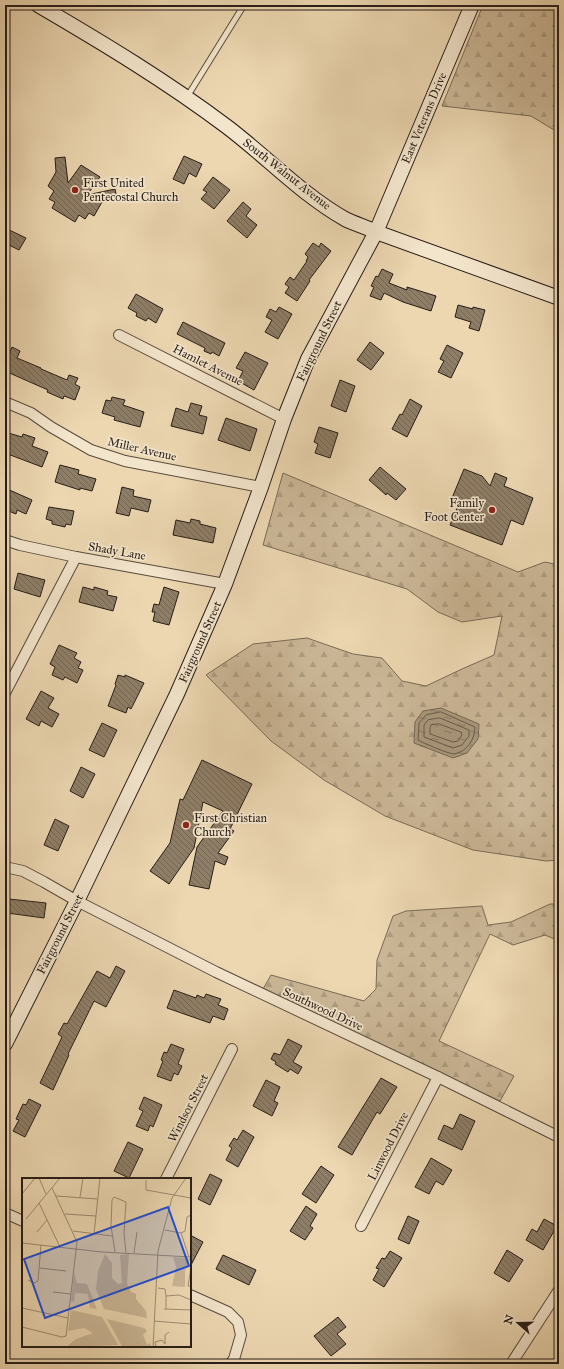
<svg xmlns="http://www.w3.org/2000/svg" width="564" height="1369" viewBox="0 0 564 1369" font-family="'IM FELL Great Primer',serif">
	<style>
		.forest { fill: url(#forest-firs); stroke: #7a6a57 }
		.water { fill: url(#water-ripples); stroke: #756754 }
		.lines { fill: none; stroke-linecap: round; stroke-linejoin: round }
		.shore { stroke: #685a4a; stroke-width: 1 }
		.building { fill: url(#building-back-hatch); stroke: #281d17 }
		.lane-casing { stroke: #594c3e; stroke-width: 7 }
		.street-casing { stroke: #594c3e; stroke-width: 12 }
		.secondary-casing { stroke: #281d17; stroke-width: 16 }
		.lane { stroke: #f3e5cc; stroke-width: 5 }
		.street { stroke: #f3e5cc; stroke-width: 10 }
		.secondary { stroke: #f3e5cc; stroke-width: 14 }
		.poi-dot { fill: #8f2418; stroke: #f3e5cc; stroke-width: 1.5 }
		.labels { text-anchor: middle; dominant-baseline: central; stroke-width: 3.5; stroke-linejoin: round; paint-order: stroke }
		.street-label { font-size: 12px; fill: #281d17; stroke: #f3e5cc }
		.poi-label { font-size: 12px; fill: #281d17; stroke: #f3e5cc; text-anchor: start }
		.inset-road { fill: none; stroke: #9e8d73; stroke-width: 1 }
		.view { fill: #1d4ed8; fill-opacity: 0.15; stroke: #1d4ed8; stroke-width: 2 }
		.inset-edge { fill: none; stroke: #281d17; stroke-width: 2 }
	</style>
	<defs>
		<pattern id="forest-firs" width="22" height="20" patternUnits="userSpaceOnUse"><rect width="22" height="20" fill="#cbb797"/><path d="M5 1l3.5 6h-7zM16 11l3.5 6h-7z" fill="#ae9d81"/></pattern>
		<pattern id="water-ripples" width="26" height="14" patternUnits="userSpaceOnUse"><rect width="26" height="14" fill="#a9987d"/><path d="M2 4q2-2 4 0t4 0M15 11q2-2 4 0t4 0" fill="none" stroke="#8a7b65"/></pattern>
		<pattern id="building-back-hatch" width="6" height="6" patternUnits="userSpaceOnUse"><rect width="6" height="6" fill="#8e7e67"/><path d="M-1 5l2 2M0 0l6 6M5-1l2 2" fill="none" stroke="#746754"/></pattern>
	</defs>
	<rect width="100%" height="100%" fill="#ecd7b1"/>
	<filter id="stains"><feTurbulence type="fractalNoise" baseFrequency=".005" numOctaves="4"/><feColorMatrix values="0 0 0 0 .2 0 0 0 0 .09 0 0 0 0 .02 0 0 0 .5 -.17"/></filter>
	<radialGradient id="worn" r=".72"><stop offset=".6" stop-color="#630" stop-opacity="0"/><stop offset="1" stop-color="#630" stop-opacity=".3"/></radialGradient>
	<!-- forest -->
	<g class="forest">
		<polygon points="483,5 554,5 559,16 559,133 531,116 442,106"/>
		<polygon points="283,473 518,572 545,562 559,565 559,860 546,861 473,850 385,816 324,780 271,741 206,675 253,644 307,638 353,654 382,658 402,681 426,686 462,669 494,655 502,616 462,622 438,612 407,589 263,545"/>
		<polygon points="550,904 559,904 559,941 545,935 513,945 490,934 439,1041 514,1076 500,1101 263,989 271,975 364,1001 376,989 377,960 393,916 406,911 482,906 488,925 511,922"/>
	</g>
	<!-- water -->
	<polygon class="water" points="441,708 479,724 478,739 467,753 453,758 414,743 415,722 423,711"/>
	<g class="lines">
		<!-- shore -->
		<g class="shore">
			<path d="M 441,712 L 475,727 C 475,739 467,752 454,754 C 449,754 423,743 418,740 L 419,723 L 426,715 Z"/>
			<polygon points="440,718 469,730 469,736 462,745 453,748 424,737 424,725 428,720"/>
			<polygon points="439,724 461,732 462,735 458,741 453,742 430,734 430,728 431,725"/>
		</g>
	</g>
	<!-- building -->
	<g class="building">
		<polygon points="184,156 202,164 196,177 189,173 184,184 173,179"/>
		<polygon points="65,157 68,183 81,165 100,177 87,195 115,189 117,199 102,202 94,216 89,213 85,219 79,215 75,222 52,208 55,202 49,199 54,191 48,186 56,172 55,158"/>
		<polygon points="213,177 230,190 214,209 201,199 207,192 203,190"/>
		<polygon points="243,202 251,209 246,216 257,225 247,238 227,221"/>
		<polygon points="5,228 26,238 19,250 5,243"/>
		<polygon points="313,243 319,247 321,243 331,251 309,280 310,281 297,301 285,293 289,287 285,284 290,277 294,280 307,261 306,261 308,257 305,254"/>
		<polygon points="382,269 393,274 389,283 407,290 407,287 436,296 431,311 403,302 384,293 381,300 370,296 374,287 371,286 376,276 378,277"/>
		<polygon points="136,294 163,309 156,323 148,318 146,321 136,316 137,313 128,308"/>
		<polygon points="458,305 473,309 473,307 485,310 479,331 469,328 471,322 455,317"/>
		<polygon points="279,307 292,314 278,339 265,332 272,320 266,317 270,309 276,312"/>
		<polygon points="183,322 225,343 219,356 212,352 211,354 204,351 205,348 177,334"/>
		<polygon points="370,342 384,353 371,370 357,360"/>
		<polygon points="447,345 463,353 451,378 438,372 444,361 440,359"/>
		<polygon points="12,347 20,351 17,358 41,368 41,369 67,380 69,375 78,378 75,384 80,387 75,400 64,396 63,399 47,392 48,390 5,371 5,364"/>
		<polygon points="245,352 268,363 254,390 238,381 243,371 236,368"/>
		<polygon points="340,380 355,386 346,412 331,406"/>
		<polygon points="112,397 125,400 123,405 144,412 140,427 114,420 115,417 102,413 106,400 111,401"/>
		<polygon points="410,399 422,406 407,437 392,429 400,414 402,415"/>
		<polygon points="191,403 202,406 199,415 207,417 203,434 171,426 176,408 188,412"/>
		<polygon points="226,418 257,429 250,451 218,440"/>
		<polygon points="319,427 338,433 330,458 315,453 318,444 314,442"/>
		<polygon points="5,432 22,437 23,434 35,438 32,446 48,452 42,467 5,453"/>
		<polygon points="60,465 79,470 78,474 96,479 92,491 80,488 80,490 55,482"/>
		<polygon points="380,467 406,489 396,500 387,493 386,495 369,480"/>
		<polygon points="464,469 482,476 490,486 495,473 507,478 504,486 533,498 523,525 511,520 502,545 450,525 460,501 452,498"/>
		<polygon points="122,487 134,490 133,496 151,500 148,512 131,508 129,516 116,513"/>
		<polygon points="5,488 32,500 26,514 17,510 16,514 6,510 8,506 5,505"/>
		<polygon points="49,507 74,511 71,525 66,524 65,527 52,524 52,521 46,519"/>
		<polygon points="191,519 200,521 200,524 216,528 213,543 173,535 176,520 190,523"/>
		<polygon points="18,573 45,580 40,597 14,589"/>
		<polygon points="83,587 94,590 94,587 108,591 107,595 117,597 113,611 79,602"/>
		<polygon points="164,587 179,592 169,625 153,621 155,612 152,612 154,604 159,605"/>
		<polygon points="59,645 77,653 74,658 81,662 78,668 83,670 77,683 65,677 63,680 52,675 55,667 50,664"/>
		<polygon points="118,675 125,677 125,675 144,683 131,709 128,707 126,713 108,706 116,685 115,684"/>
		<polygon points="41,691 54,698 48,708 59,714 52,727 41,721 39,726 26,719"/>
		<polygon points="102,723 117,730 104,757 89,750"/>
		<polygon points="202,760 252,784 230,829 234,831 218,853 228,857 225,865 215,861 209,889 189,885 197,847 223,811 203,802 194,848 169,884 150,871 170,843 180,799 183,800"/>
		<polygon points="81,767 95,774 83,798 70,791"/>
		<polygon points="55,819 69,826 58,851 44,845"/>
		<polygon points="9,899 46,903 44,918 7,913"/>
		<polygon points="116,966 125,971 106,1007 94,1001 68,1054 69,1055 53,1090 40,1083 62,1037 58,1034 64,1023 67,1024 97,971 110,978"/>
		<polygon points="174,990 196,998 197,995 204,998 206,994 221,999 218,1005 228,1009 224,1020 213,1016 210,1023 167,1008"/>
		<polygon points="288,1039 302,1046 293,1062 302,1067 298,1074 290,1069 288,1072 275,1064 276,1062 271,1059 274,1053 280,1055"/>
		<polygon points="171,1044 184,1049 178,1064 182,1066 178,1075 174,1073 171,1081 157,1076 163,1061 161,1060 164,1052 167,1053"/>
		<polygon points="381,1078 397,1087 380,1114 377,1112 352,1155 338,1147"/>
		<polygon points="266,1080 280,1087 274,1101 278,1103 272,1116 253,1106"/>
		<polygon points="144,1097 162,1105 153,1127 150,1125 148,1131 136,1126 143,1111 139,1109"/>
		<polygon points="29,1099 41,1105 25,1137 13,1131 19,1120 16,1119 23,1104 26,1105"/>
		<polygon points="460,1114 475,1121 462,1150 438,1139 444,1125 453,1129"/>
		<polygon points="243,1130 254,1137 238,1167 226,1160 232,1148 229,1146 234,1138 237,1140"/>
		<polygon points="128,1142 143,1149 129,1178 114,1171"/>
		<polygon points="431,1158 452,1170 443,1185 436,1181 429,1194 415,1187"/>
		<polygon points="321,1166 334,1175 316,1203 302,1194"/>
		<polygon points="210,1174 222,1180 210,1205 198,1199"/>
		<polygon points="306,1206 317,1214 310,1226 313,1228 305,1240 290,1231"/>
		<polygon points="408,1216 419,1221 409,1244 398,1239"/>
		<polygon points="544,1219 557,1226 543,1250 526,1240 532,1229 537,1232"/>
		<polygon points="190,1235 203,1242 190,1267"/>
		<polygon points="507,1250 523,1260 509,1282 494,1273"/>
		<polygon points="390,1251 402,1258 384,1287 373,1280 379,1269 376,1268 382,1258 385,1259"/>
		<polygon points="223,1255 256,1270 249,1285 216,1269"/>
		<polygon points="338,1317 346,1327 337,1334 346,1344 331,1356 314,1336"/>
	</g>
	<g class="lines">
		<!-- lane casing -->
		<g class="lane-casing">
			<polyline id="lane" points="187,97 244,5"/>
		</g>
		<!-- street casing -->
		<g class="street-casing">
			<g id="street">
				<polyline points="119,335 284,419"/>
				<polyline points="5,402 31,413 51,427 91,450 125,461 261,487"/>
				<polyline points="5,540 20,545 76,557 225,584"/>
				<polyline points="5,693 76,557"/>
				<polyline points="5,867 23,871 44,882 77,901 216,972 438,1077 559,1137"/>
				<polyline points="166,1179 232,1049"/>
				<polyline points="5,1213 23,1221"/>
				<polyline points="361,1226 438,1077"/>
				<polyline points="190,1295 228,1312 238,1322 241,1335 234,1359 230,1364"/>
				<polyline points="511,1364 559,1290"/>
			</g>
		</g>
		<!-- secondary casing -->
		<g class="secondary-casing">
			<g id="secondary">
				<path d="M 38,5 C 103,43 166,81 226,126 C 266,156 301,194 345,219 C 355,224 366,227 376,232 L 559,298"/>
				<polyline points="5,1044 77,901 177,694 225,584 261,487 284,419 308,359 376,232 472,5"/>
			</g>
		</g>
		<!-- lane -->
		<use href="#lane" class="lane"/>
		<!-- street -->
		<use href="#street" class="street"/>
		<!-- secondary -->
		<use href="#secondary" class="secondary"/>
	</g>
	<!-- markers -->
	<g class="poi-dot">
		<circle cx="75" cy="190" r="4"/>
		<circle cx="492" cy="510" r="4"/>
		<circle cx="186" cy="825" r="4"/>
	</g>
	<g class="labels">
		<!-- street labels -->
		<g class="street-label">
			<text transform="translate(424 118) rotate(-67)">East Veterans Drive</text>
			<text transform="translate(287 174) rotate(38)">South Walnut Avenue</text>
			<text transform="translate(319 341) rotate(-64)">Fairground Street</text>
			<text transform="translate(208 365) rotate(27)">Hamlet Avenue</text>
			<text transform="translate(142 449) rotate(13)">Miller Avenue</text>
			<text transform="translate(117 551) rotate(10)">Shady Lane</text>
			<text transform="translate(200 642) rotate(-66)">Fairground Street</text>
			<text transform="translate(60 934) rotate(-63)">Fairground Street</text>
			<text transform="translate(323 1009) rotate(25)">Southwood Drive</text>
			<text transform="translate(188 1108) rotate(-63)">Windsor Street</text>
			<text transform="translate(388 1146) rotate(-63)">Linwood Drive</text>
		</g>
		<!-- poi labels -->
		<g class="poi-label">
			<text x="83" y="183">First United<tspan x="83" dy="14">Pentecostal Church</tspan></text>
			<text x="484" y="503" text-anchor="end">Family<tspan x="484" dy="14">Foot Center</tspan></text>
			<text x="194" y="818">First Christian<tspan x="194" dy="14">Church</tspan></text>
		</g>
	</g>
	<!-- overview -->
	<g transform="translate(22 1178)">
		<rect width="169" height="169" fill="#ecd7b1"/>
		<path d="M 83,76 L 90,85 L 90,100 L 96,106 L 100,105 L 98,77 L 107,76 L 105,105 L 109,114 L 114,116 L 114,121 L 124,133 L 125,140 L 82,131 L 74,111 L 76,93 ZM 151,79 L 169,80 L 163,93 L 163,109 L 150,108 L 154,89 ZM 52,94 L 55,105 L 65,106 L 75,131 L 68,130 L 66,116 L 53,115 L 52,124 L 49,123 ZM 49,132 L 80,139 L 96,167 L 44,169 L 54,161 L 71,155 L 62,150 L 46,153 ZM 85,141 L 122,150 L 125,153 L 121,157 L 125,167 L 128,165 L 129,169 L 100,168 Z" fill="#cbb797"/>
		<path class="inset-road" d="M 17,0 L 24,16M 124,2 L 124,12 L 169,20M 0,16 L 13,0M 34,18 L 76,21M 58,19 L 61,0M 17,25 L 38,69M 43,36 L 74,38M 4,41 L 38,0M 143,52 L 159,55 L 163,53 L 165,39 L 169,37M 51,53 L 90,58M 15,54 L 25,42M 159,55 L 167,79M 72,56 L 78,0M 0,65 L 80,74 L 169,79M 93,74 L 89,48 L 90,22 L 92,19 L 104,24 L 102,55 L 104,75M 112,75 L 115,54M 18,90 L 44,93M 169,90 L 166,108 L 169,108M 6,102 L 12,105 L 16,103 L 19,67M 136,110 L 143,111 L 144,118 L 157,117 L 169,122M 31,114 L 49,116M 144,118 L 144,131M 0,130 L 46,140M 142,131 L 169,132M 132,143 L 169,146M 0,149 L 40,159 L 44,158 L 55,64 L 30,10M 143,166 L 143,157 L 147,154M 131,169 L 136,73 L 150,20 L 164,0M 134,169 L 133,164 L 140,162 L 143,166"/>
		<path class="view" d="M 146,29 L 167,88 L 23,140 L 2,81 Z"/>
		<rect width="169" height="169" class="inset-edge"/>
	</g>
	<!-- margin -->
	<rect width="564" height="1369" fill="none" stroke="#ecd7b1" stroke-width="20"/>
	<rect x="6" y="6" width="552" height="1357" fill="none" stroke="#281d17" stroke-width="2"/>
	<rect x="10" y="10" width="544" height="1349" fill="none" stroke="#281d17"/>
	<!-- north arrow -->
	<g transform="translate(518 1323) rotate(290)" stroke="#f3e5cc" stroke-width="3" paint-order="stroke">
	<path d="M0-3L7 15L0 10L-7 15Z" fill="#281d17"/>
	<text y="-6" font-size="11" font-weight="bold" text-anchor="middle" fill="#281d17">N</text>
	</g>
	<rect width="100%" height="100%" filter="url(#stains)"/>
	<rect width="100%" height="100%" fill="url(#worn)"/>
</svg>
